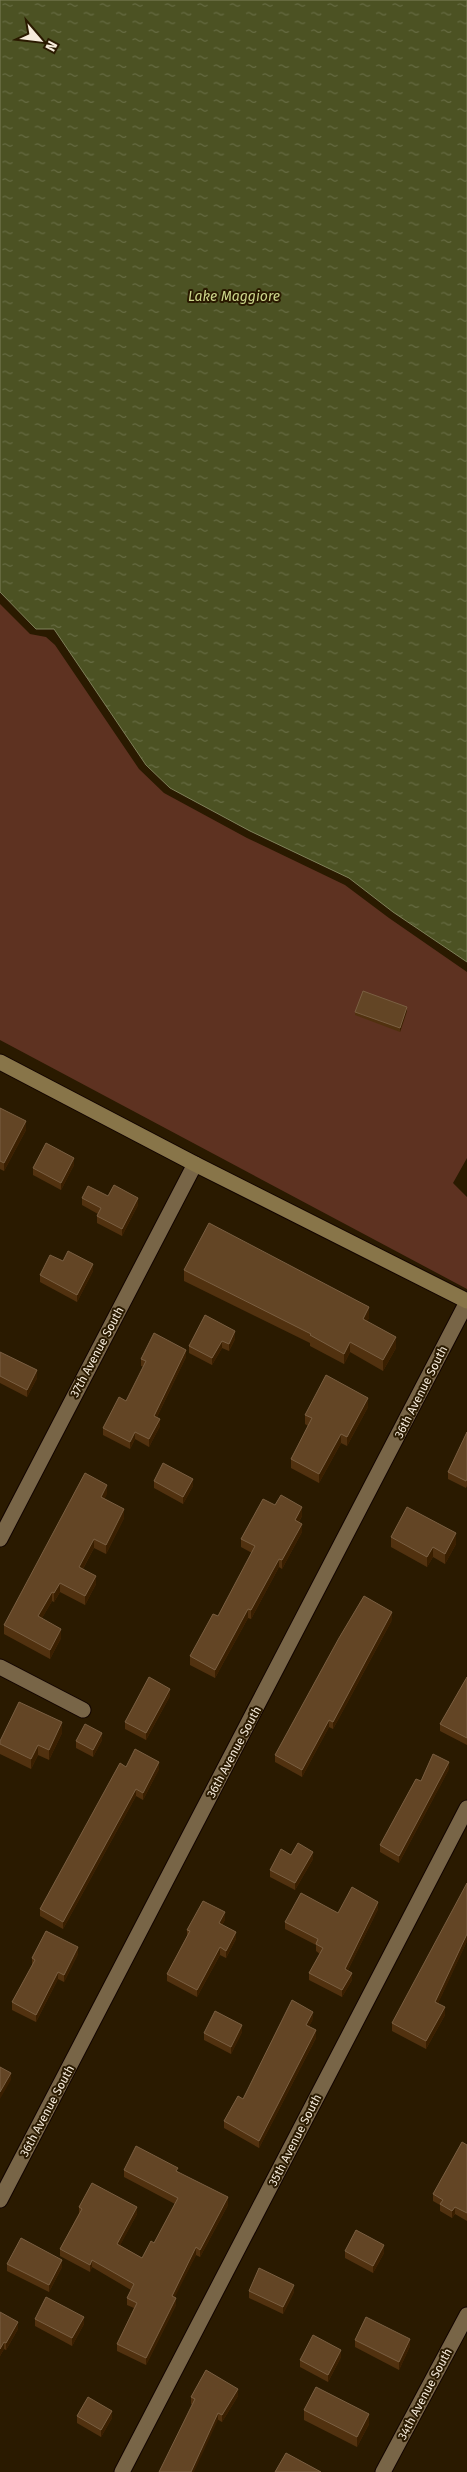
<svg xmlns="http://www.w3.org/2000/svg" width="467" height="2472" viewBox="0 0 467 2472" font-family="'Fira Sans',sans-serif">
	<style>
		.green { fill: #5e3221 }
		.water { fill: url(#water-ripples); stroke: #7f805a }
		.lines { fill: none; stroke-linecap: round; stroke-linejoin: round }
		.minor-casing { stroke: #120400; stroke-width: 17 }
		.secondary-casing { stroke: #120400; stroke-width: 17 }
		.minor { stroke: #786547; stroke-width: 15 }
		.secondary { stroke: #887549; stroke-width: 15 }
		.wall { fill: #51310f }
		.shaded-wall { fill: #3a1f00 }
		.building { fill: #634525; stroke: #7a5f42 }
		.labels { text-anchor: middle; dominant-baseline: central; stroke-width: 4; stroke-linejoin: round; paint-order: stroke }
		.street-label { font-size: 12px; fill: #f6ebdb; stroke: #2a1a00 }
		.water-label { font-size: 14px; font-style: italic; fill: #ccd78b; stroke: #2a1a00 }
	</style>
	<defs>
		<pattern id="water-ripples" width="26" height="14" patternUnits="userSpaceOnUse" patternTransform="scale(1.25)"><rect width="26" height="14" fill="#4c5223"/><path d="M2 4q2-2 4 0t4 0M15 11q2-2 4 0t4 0" fill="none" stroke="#666b42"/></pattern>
	</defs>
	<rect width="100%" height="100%" fill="#2a1a00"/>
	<!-- green -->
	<polygon class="green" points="0,604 30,634 46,637 55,645 139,769 164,793 247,838 345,885 389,918 467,972 467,1158 453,1183 467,1197 467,1289 0,1040"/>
	<!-- water -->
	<polygon class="water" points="0,0 467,0 467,962 393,912 349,878 250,831 170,788 146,765 54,629 36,629 0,592"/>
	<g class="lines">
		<!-- minor casing -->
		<g class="minor-casing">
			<g id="minor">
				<polyline points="0,1539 195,1164"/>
				<polyline points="0,1667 83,1710"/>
				<polyline points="0,2200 467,1302"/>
				<polyline points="122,2472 467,1808"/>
				<polyline points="383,2472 467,2315"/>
			</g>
		</g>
		<!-- secondary casing -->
		<g class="secondary-casing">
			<polyline id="secondary" points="0,1062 195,1164 467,1301"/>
		</g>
		<!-- minor -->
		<use href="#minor" class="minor"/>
		<!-- secondary -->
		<use href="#secondary" class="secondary"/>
	</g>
	<!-- wall -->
	<g class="wall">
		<polygon points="407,1011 400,1032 355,1015 355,1012"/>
		<polygon points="0,1108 26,1130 4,1171 0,1169"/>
		<polygon points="74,1165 61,1190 33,1175 33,1168"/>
		<polygon points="82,1198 138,1205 122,1236 97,1223 97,1216 98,1214 82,1205"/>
		<polygon points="63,1261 93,1271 77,1302 40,1282 40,1275"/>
		<polygon points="184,1270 369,1318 367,1321 396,1348 383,1371 350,1352 344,1364 310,1346 310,1343 184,1281"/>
		<polygon points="235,1339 229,1351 222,1348 212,1365 189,1353 189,1346"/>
		<polygon points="0,1352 37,1378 27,1397 0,1383"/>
		<polygon points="186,1357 157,1417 160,1426 149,1447 135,1439 130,1449 103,1435 103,1428 126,1401 144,1367 141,1366 141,1359"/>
		<polygon points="368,1407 347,1446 341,1443 319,1483 291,1468 291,1459 308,1426 305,1424 305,1415"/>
		<polygon points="467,1432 467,1486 466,1488 448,1479 448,1472"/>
		<polygon points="154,1481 193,1486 183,1504 154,1488"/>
		<polygon points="107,1494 104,1499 124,1518 106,1554 94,1548 83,1569 96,1584 85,1605 60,1592 54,1602 52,1601 42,1618 61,1638 50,1659 4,1634 4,1625"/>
		<polygon points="275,1505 302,1516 299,1522 302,1532 282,1569 279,1567 251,1619 248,1618 215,1678 190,1665 190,1656 218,1616 252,1553 241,1547 241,1539"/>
		<polygon points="391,1537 456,1544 445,1564 433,1557 427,1567 391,1547"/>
		<polygon points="392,1620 333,1729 329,1727 302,1777 275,1762 275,1755"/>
		<polygon points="467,1677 467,1745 440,1731 440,1724"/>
		<polygon points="170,1696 146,1740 125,1729 125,1722"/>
		<polygon points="62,1733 49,1760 38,1755 31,1769 0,1754 0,1741"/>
		<polygon points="102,1740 93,1757 76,1748 76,1741"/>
		<polygon points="126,1767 159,1769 143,1800 136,1796 63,1929 40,1916 40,1909"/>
		<polygon points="449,1769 399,1863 380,1852 380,1845"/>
		<polygon points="291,1855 313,1859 295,1890 270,1877 270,1870"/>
		<polygon points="378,1909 348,1970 352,1980 342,1997 309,1980 309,1973 320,1954 316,1951 316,1945 285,1929 285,1922 338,1913"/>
		<polygon points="225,1920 222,1925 236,1939 226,1958 220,1955 197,1997 167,1981 167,1974 187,1936 187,1930"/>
		<polygon points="467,1941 438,2003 445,2015 426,2049 392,2031 392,2023"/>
		<polygon points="78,1954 64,1982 58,1979 36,2022 12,2010 12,2002 32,1966 32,1958"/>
		<polygon points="313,2019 309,2026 316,2038 259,2148 224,2128 224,2121"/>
		<polygon points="242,2032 231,2054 204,2040 204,2033"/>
		<polygon points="467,2145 467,2221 455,2214 452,2218 440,2211 440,2205 433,2201 433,2194"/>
		<polygon points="124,2170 178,2172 228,2205 200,2257 196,2255 174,2297 176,2305 146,2365 117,2351 117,2344 134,2308 127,2305 127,2298 131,2290 92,2267 90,2272 60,2256 60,2249 79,2213 79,2207 137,2214 120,2245 142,2258 154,2243 175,2204 124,2177"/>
		<polygon points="345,2251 384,2253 373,2273 345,2258"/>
		<polygon points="7,2264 62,2267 49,2292 7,2271"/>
		<polygon points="249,2291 294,2292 283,2314 249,2298"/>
		<polygon points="0,2312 18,2329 6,2350 4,2349 0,2356"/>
		<polygon points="35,2319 84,2324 72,2346 35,2326"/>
		<polygon points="355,2340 410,2346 399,2370 355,2347"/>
		<polygon points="341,2357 328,2382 300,2367 300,2360"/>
		<polygon points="238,2396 222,2422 191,2404 191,2397"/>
		<polygon points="304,2410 369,2424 357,2447 304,2420"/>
		<polygon points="77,2416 112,2418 101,2437 77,2423"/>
	</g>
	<!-- shaded-wall -->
	<g class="shaded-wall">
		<polygon points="407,1007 407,1011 400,1032 400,1028"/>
		<polygon points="26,1121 26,1130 4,1171 4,1163"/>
		<polygon points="74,1158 74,1165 61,1190 61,1183"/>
		<polygon points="138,1198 138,1205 122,1236 122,1229"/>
		<polygon points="93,1264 93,1271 77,1302 77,1295"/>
		<polygon points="369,1307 369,1318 363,1329 363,1319"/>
		<polygon points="235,1331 235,1339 229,1351 229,1344"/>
		<polygon points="396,1337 396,1348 383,1371 383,1360"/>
		<polygon points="222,1341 222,1348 212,1365 212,1358"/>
		<polygon points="350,1342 350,1352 344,1364 344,1354"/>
		<polygon points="186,1350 186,1357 154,1423 154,1416"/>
		<polygon points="37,1370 37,1378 27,1397 27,1390"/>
		<polygon points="368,1398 368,1407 347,1446 347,1437"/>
		<polygon points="160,1419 160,1426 149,1447 149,1439"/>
		<polygon points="135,1432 135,1439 130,1449 130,1442"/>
		<polygon points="341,1434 341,1443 319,1483 319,1474"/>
		<polygon points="193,1479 193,1486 183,1504 183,1497"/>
		<polygon points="107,1485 107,1494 101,1506 101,1497"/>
		<polygon points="302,1507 302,1516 295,1528 295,1520"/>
		<polygon points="124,1509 124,1518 106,1554 106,1545"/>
		<polygon points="302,1524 302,1532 282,1569 282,1560"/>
		<polygon points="456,1533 456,1544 445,1564 445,1554"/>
		<polygon points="94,1539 94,1548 79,1576 79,1567"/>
		<polygon points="433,1547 433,1557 427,1567 427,1557"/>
		<polygon points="279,1559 279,1567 251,1619 251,1610"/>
		<polygon points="96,1576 96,1584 85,1605 85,1596"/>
		<polygon points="60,1583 60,1592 54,1602 54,1593"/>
		<polygon points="52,1592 52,1601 38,1625 38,1616"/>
		<polygon points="248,1609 248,1618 215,1678 215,1670"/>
		<polygon points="392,1612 392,1620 333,1729 333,1722"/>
		<polygon points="61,1629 61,1638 50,1659 50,1650"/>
		<polygon points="170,1689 170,1696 146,1740 146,1733"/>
		<polygon points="329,1720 329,1727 302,1777 302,1770"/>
		<polygon points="62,1722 62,1733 49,1760 49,1750"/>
		<polygon points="102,1733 102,1740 93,1757 93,1750"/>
		<polygon points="38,1745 38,1755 31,1769 31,1759"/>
		<polygon points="159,1762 159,1769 143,1800 143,1793"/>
		<polygon points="449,1762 449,1769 399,1863 399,1856"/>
		<polygon points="136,1789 136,1796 63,1929 63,1922"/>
		<polygon points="313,1852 313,1859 295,1890 295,1883"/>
		<polygon points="378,1902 378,1909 345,1976 345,1969"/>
		<polygon points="225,1912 225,1920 219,1930 219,1923"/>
		<polygon points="236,1932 236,1939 226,1958 226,1951"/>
		<polygon points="467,1934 467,1941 435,2010 435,2002"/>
		<polygon points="78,1947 78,1954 64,1982 64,1975"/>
		<polygon points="220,1947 220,1955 197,1997 197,1990"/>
		<polygon points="58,1972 58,1979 36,2022 36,2015"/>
		<polygon points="352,1973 352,1980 342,1997 342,1990"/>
		<polygon points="445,2007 445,2015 426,2049 426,2041"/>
		<polygon points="313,2012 313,2019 306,2032 306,2025"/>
		<polygon points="242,2025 242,2032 231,2054 231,2047"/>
		<polygon points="316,2030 316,2038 259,2148 259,2141"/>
		<polygon points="11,2073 11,2080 0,2099 0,2092"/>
		<polygon points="228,2197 228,2205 200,2257 200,2250"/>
		<polygon points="137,2207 137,2214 117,2251 117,2244"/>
		<polygon points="455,2207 455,2214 452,2218 452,2211"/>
		<polygon points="384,2245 384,2253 373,2273 373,2266"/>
		<polygon points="196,2247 196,2255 172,2303 172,2296"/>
		<polygon points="62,2260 62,2267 49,2292 49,2285"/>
		<polygon points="92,2260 92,2267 90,2272 90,2265"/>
		<polygon points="294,2285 294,2292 283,2314 283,2307"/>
		<polygon points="176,2298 176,2305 146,2365 146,2358"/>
		<polygon points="84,2317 84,2324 72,2346 72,2338"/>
		<polygon points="18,2322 18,2329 6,2350 6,2343"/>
		<polygon points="410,2339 410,2346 399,2370 399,2362"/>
		<polygon points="4,2342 4,2349 0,2356 0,2349"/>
		<polygon points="341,2350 341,2357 328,2382 328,2375"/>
		<polygon points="238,2389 238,2396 222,2422 222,2415"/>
		<polygon points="112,2411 112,2418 101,2437 101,2430"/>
		<polygon points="218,2413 218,2420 194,2472 191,2472"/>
		<polygon points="369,2414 369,2424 357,2447 357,2437"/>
	</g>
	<!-- building -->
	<g class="building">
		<polygon points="363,991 407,1007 400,1028 355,1012"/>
		<polygon points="0,1108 26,1121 4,1163 0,1161"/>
		<polygon points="46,1143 74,1158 61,1183 33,1168"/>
		<polygon points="114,1185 138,1198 122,1229 97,1216 101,1208 82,1198 88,1186 108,1196"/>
		<polygon points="209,1223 369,1307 363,1319 396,1337 383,1360 350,1342 344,1354 310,1335 311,1334 184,1270"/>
		<polygon points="68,1251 93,1264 77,1295 40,1275 50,1255 63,1261"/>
		<polygon points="205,1315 235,1331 229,1344 222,1341 212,1358 189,1346"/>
		<polygon points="154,1333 186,1350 154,1416 160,1419 149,1439 135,1432 130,1442 103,1428 119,1397 126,1401 146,1361 141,1359"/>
		<polygon points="0,1352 37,1370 27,1390 0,1376"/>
		<polygon points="326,1375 368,1398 347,1437 341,1434 319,1474 291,1459 312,1418 305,1415"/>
		<polygon points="467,1432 467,1479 466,1481 448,1472"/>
		<polygon points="163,1463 193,1479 183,1497 154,1481"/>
		<polygon points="85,1473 107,1485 101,1497 124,1509 106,1545 94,1539 79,1567 96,1576 85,1596 60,1583 54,1593 52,1592 38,1616 61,1629 50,1650 4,1625"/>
		<polygon points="281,1495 302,1507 295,1520 302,1524 282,1560 279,1559 251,1610 248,1609 215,1670 190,1656 213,1614 218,1616 255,1546 241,1539 263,1499 275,1505"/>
		<polygon points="407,1507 456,1533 445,1554 433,1547 427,1557 391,1537"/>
		<polygon points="364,1596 392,1612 333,1722 329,1720 302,1770 275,1755 339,1638"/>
		<polygon points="149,1677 170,1689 146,1733 125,1722"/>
		<polygon points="467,1677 467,1738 440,1724"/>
		<polygon points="19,1702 62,1722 49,1750 38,1745 31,1759 0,1744 0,1741"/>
		<polygon points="85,1724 102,1733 93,1750 76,1741"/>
		<polygon points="135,1749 159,1762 143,1793 136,1789 63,1922 40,1909 120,1763 126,1767"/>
		<polygon points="433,1754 449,1762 399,1856 380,1845 416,1779 421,1781"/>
		<polygon points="298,1843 313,1852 295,1883 270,1870 281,1849 291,1855"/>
		<polygon points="467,1883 467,1934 435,2002 445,2007 426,2041 392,2023"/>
		<polygon points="352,1887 378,1902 345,1969 352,1973 342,1990 309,1973 323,1948 316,1944 318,1939 285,1922 301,1893 338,1913"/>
		<polygon points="203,1901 225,1912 219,1923 236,1932 226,1951 220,1947 197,1990 167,1974 190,1931 187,1930"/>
		<polygon points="46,1931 78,1947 64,1975 58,1972 36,2015 12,2002 35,1960 32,1958"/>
		<polygon points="292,2000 313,2012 306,2025 316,2030 259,2141 224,2121 238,2096 243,2099"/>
		<polygon points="215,2011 242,2025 231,2047 204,2033"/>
		<polygon points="0,2067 11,2073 0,2092"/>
		<polygon points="462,2142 467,2145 467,2213 455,2207 452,2211 440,2204 443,2200 433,2194"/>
		<polygon points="136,2146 178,2168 176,2171 228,2197 200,2250 196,2247 172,2296 176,2298 146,2358 117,2344 137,2303 127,2298 134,2284 92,2260 90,2265 60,2249 82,2209 79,2207 92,2183 137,2207 117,2244 142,2258 151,2241 154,2243 178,2198 124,2170"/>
		<polygon points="356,2230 384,2245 373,2266 345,2251"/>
		<polygon points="21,2238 62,2260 49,2285 7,2264"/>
		<polygon points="259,2268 294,2285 283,2307 249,2291"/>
		<polygon points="46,2297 84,2317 72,2338 35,2319"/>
		<polygon points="0,2312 18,2322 6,2343 4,2342 0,2349"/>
		<polygon points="366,2317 410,2339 399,2362 355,2340"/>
		<polygon points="313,2335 341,2350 328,2375 300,2360"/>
		<polygon points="206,2370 238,2389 222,2415 218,2413 191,2472 159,2472 195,2399 191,2397"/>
		<polygon points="316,2387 369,2414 357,2437 304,2410"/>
		<polygon points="88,2397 112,2411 101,2430 77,2416"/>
		<polygon points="286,2453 321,2472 275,2472"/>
	</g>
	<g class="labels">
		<!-- street labels -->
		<g class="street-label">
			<text transform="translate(97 1352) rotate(-62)">37th Avenue South</text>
			<text transform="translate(421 1392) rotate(-63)">36th Avenue South</text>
			<text transform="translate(234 1752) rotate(-62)">36th Avenue South</text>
			<text transform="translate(47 2111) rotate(-62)">36th Avenue South</text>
			<text transform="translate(295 2140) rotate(-63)">35th Avenue South</text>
			<text transform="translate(425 2394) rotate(-62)">34th Avenue South</text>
		</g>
		<!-- water labels -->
		<g class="water-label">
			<text x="234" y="296">Lake Maggiore</text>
		</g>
	</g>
	<!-- north arrow -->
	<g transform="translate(40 40) rotate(118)" stroke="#2a1a00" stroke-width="4" paint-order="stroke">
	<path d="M0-4L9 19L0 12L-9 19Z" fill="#f6ebdb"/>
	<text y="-8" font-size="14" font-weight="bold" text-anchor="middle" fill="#f6ebdb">N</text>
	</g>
</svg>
